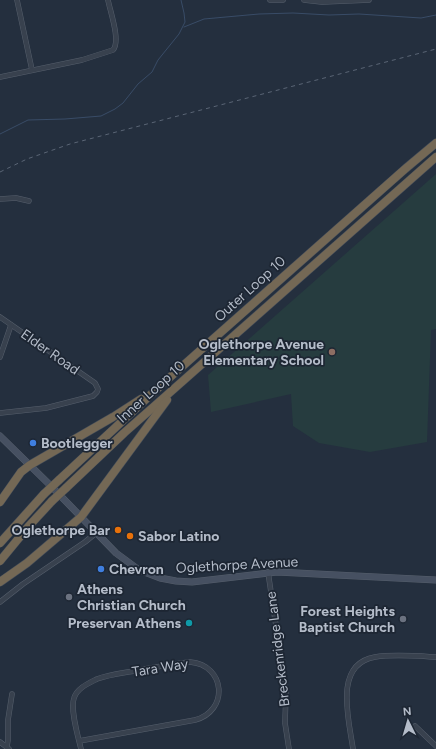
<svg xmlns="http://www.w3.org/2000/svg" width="436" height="749" viewBox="0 0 436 749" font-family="Figtree,sans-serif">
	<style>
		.green { fill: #263c3f }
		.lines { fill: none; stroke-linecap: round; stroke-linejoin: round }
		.stream { stroke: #394c67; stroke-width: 1 }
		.street-casing { stroke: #565f6c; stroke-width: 5.5 }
		.secondary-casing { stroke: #565f6c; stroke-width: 7 }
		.highway-casing { stroke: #434c59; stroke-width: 9 }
		.street { stroke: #38414e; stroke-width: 4.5 }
		.secondary { stroke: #465061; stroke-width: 6 }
		.highway { stroke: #746855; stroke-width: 8 }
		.rail { stroke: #5a6575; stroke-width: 1; stroke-dasharray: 4 4; stroke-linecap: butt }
		.highway-bridge-casing { stroke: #434c59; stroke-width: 9; stroke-linecap: butt }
		.highway-bridge { stroke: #746855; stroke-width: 8 }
		.education-dot { fill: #8d6e63; stroke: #1d2633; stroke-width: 1.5 }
		.shop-dot { fill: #3f7fe0; stroke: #1d2633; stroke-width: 1.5 }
		.food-dot { fill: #e8710a; stroke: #1d2633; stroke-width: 1.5 }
		.worship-dot { fill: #6b7280; stroke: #1d2633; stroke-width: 1.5 }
		.culture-dot { fill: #0f9aa8; stroke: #1d2633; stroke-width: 1.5 }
		.labels { text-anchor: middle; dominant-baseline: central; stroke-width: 3.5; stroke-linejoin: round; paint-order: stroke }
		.street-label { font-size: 14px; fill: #b4bcc9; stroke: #1d2633 }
		.poi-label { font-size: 14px; font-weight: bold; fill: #b4bcc9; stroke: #1d2633; text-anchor: end }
	</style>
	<rect width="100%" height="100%" fill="#242f3e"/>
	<!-- green -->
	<polygon class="green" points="436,174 436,329 431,330 427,442 370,452 319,443 293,426 291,394 211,412 208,375"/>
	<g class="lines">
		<!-- stream -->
		<g class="stream">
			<polyline points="184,27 204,19 259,14 293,13 329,15 359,14 421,18 436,15"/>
			<polyline points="0,134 28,120 65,119 101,116 115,109 123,103 138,84 152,72 158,60 179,34 185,22 184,13 181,0"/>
		</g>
		<!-- street casing -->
		<g class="street-casing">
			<g id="street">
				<polyline points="17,0 32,70"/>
				<polyline points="270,0 283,0"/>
				<polyline points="304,0 322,2 369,0"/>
				<path d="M 0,77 L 82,60 L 113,50 C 121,41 110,11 108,0"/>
				<polyline points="0,199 16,198 29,201"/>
				<polyline points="0,317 95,383 98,389 97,392 93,396 46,408 0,413"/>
				<polyline points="0,357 11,325"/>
				<polyline points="268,572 286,693 285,723 289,749"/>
				<polyline points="0,602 23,584 85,542 96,533"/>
				<polyline points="415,726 436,746"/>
				<path d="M 79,741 L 195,720 C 229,711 226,665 190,662 C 173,664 156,667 139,670 C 125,673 111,674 97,679 C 89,683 77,688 74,698 C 70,710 78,736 81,749"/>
				<polyline points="0,742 9,749"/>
				<polyline points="7,746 8,740 8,720 12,694"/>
				<path d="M 353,749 C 349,720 333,664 375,657 C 393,654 418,656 436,657"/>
			</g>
		</g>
		<!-- secondary casing -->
		<g class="secondary-casing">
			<polyline id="secondary" points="0,436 51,486 116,553 139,570 160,578 176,581 192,582 277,572 436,580"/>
		</g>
		<!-- highway casing -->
		<g class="highway-casing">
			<g id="highway">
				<polyline points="59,480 159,387 405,169 436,143"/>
				<polyline points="66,488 124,433 436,157"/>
				<polyline points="0,502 21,472 30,465 113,417 141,399"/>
				<polyline points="0,543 44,494"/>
				<polyline points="0,561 28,527 52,501"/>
				<polyline points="0,582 27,563 81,517 167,400"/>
			</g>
		</g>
		<!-- street -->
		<use href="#street" class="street"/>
		<!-- secondary -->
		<use href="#secondary" class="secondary"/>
		<!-- highway -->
		<use href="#highway" class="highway"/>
		<!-- rail -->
		<polyline class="rail" points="0,172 27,159 70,144 436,49"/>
		<!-- highway-bridge casing -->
		<g class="highway-bridge-casing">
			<g id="highway-bridge">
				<polyline points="44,494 59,480"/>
				<polyline points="52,501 66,488"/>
			</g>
		</g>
		<!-- highway-bridge -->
		<use href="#highway-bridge" class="highway-bridge"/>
	</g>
	<!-- markers -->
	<circle class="education-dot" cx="332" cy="352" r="4"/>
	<g class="shop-dot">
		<circle cx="33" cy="443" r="4"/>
		<circle cx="101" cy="569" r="4"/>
	</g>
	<g class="food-dot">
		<circle cx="118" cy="530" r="4"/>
		<circle cx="130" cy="536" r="4"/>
	</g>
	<g class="worship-dot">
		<circle cx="69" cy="597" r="4"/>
		<circle cx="403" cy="619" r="4"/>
	</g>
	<circle class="culture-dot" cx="189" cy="623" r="4"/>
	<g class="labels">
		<!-- street labels -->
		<g class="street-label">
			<text transform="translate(250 289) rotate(-42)">Outer Loop 10</text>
			<text transform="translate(50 352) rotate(35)">Elder Road</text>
			<text transform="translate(151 392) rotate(-42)">Inner Loop 10</text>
			<text transform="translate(237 565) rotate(-3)">Oglethorpe Avenue</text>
			<text transform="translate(278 649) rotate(-97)">Breckenridge Lane</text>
			<text transform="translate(160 668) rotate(-9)">Tara Way</text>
		</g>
		<!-- poi labels -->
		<g class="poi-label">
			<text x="324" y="344">Oglethorpe Avenue<tspan x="324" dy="16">Elementary School</tspan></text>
			<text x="41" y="443" text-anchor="start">Bootlegger</text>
			<text x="110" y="530">Oglethorpe Bar</text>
			<text x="138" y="536" text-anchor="start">Sabor Latino</text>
			<text x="109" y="569" text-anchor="start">Chevron</text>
			<text x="77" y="589" text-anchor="start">Athens<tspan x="77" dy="16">Christian Church</tspan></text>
			<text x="395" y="611">Forest Heights<tspan x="395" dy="16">Baptist Church</tspan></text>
			<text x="181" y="623">Preservan Athens</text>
		</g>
	</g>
	<!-- north arrow -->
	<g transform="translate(408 721) rotate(355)" stroke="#1d2633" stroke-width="3" paint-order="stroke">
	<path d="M0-3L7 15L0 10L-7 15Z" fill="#b4bcc9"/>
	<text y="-6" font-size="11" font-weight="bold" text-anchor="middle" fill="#b4bcc9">N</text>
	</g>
</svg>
